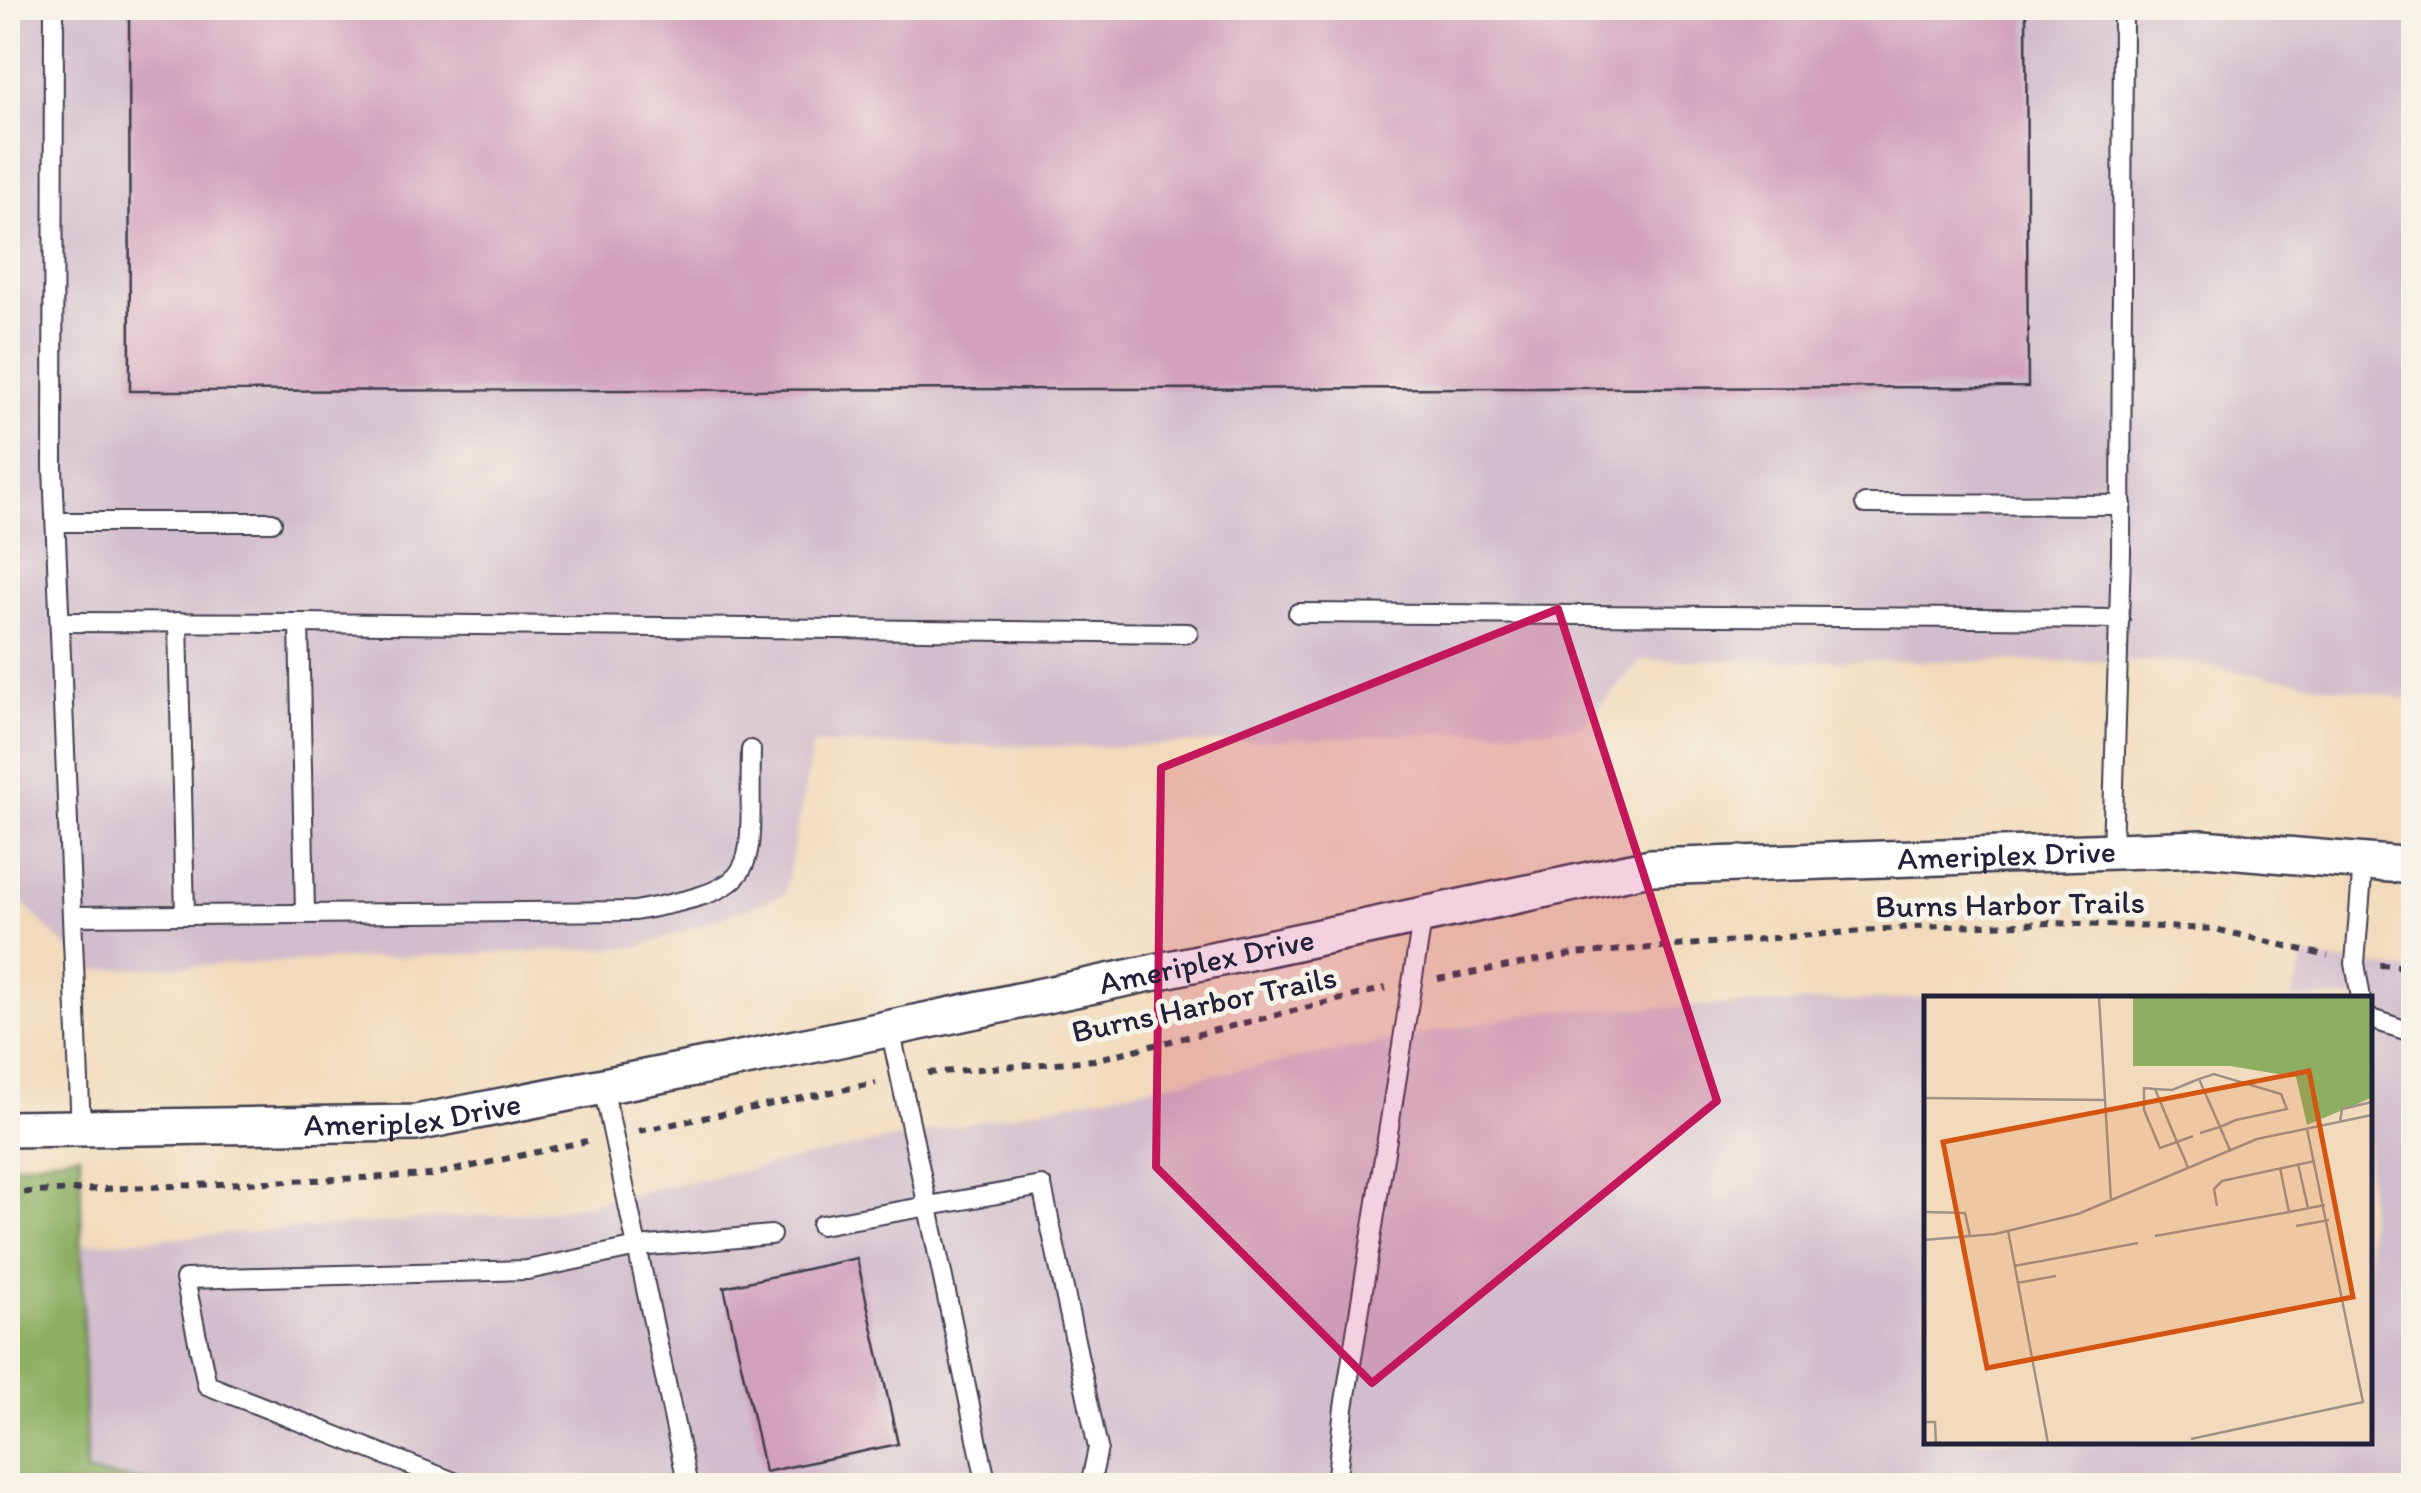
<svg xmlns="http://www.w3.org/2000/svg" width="2421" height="1493" viewBox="0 0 2421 1493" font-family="Itim,sans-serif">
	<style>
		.industrial { fill: #d1bdcb }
		.forest { fill: #8caf62; stroke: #57684e; stroke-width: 2.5 }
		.building { fill: #d1a1bb }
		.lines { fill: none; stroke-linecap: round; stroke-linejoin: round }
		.service-casing { stroke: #413e4e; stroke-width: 22 }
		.minor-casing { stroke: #413e4e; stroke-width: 40 }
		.path { stroke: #413e4e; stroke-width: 6; stroke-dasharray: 8 8; stroke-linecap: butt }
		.service { stroke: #fff; stroke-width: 18 }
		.minor { stroke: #fff; stroke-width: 35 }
		.marked { fill: #c2185b; fill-opacity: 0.2; stroke: #c2185b; stroke-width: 8; stroke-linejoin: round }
		.labels { text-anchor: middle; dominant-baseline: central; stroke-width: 10; stroke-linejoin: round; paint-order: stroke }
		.street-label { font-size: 32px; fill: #22223b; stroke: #f7f3e8 }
		.inset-road { fill: none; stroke: #9f9188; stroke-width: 2.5 }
		.view { fill: #d45411; fill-opacity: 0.15; stroke: #d45411; stroke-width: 5 }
		.inset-edge { fill: none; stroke: #22223b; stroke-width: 5 }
	</style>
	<rect width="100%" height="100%" fill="#f7f3e8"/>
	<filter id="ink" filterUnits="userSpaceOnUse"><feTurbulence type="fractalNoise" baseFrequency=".01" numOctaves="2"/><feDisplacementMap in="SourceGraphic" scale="20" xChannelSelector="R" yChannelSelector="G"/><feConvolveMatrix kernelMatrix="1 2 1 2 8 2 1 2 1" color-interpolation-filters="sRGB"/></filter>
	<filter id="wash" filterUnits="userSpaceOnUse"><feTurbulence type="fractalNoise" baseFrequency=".0048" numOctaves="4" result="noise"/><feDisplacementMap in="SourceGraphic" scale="40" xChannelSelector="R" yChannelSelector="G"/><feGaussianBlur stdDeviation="2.25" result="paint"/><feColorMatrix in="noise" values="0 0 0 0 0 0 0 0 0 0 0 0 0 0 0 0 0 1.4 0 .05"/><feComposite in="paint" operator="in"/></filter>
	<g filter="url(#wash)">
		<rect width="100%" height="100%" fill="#f2dbbc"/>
		<!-- industrial -->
		<g class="industrial">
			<polygon points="8,8 2413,8 2413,700 2181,662 1642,660 1581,727 1103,747 813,744 785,894 640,947 90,970 8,889"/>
			<polygon points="2304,957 2413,971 2413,1485 168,1485 86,1474 82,1244 550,1211 1056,1105 1546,1011 2017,995 2039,998 1926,998 1926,1440 2368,1440 2368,998 2292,998"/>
		</g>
		<!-- forest -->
		<polygon class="forest" points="80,1154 86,1473 168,1485 8,1485 8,1166"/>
		<g id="blocks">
			<!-- building -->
			<g class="building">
				<polygon points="129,8 2026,8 2028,387 130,391"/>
				<polygon points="857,1258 898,1444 765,1472 724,1287"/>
			</g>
		</g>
	</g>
	<g filter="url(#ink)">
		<use href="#blocks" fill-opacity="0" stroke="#413e4e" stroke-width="2.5"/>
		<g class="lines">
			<!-- service casing -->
			<g class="service-casing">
				<g id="service">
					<polyline points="54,8 53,468 81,1129"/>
					<polyline points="1865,504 2122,505"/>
					<polyline points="56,522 272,522"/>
					<polyline points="1298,613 2120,619"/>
					<polyline points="61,622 299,623 305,913"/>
					<polyline points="178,622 185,915"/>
					<polyline points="299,623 1188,633"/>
					<polyline points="2112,852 2121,553 2123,8"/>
					<path d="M 74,916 L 635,911 C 769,886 748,876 751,750"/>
					<polyline points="2361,998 2355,963 2363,862"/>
					<polyline points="2368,1018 2414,1033"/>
					<polyline points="890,1028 987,1486"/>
					<polyline points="603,1087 688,1486"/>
					<polyline points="821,1225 1042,1186 1098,1448 1090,1486"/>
					<polyline points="464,1486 207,1385 185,1279 527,1270 638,1247 771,1235"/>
					<polyline points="1336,1486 1344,1408 1423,914"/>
				</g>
			</g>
			<!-- minor casing -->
			<g class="minor-casing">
				<g id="minor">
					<path id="s1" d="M 8,1129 L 416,1123 L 816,1044 L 1650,867 L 2203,848 L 2414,866"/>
				</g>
			</g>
			<!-- path -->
			<g class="path">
				<polyline points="2380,965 2414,967"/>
				<polyline points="1438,979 1574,954 1912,927 2053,923 2215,929 2328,956"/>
				<polyline points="928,1073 1094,1060 1386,988"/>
				<polyline points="639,1131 876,1083"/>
				<polyline points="8,1193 432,1175 587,1141"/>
			</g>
			<!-- service -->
			<use href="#service" class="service"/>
			<!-- minor -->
			<use href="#minor" class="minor"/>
		</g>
	</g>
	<!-- marked area -->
	<path class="marked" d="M 1558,609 L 1717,1101 L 1372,1383 L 1156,1167 L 1161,768 Z"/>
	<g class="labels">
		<!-- street labels -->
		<g class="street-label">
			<text stroke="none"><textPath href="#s1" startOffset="2025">Ameriplex Drive</textPath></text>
			<text transform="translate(2010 904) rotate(-1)">Burns Harbor Trails</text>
			<text stroke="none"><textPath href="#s1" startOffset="1215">Ameriplex Drive</textPath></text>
			<text transform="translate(1204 1004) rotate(-12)">Burns Harbor Trails</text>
			<text stroke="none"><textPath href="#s1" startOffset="405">Ameriplex Drive</textPath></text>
		</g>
	</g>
	<!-- overview -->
	<g transform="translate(1924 996)">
		<rect width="448" height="448" fill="#f2dbbc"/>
		<path d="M 209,1 L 447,1 L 447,102 L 383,129 L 372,81 L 306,70 L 209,70 Z" fill="#8caf62"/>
		<path class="inset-road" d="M 175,1 L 187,205M 231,93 L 248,94 L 275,83M 0,102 L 182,104M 416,126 L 418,113 L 448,106M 276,137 L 296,131 L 312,124 L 363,113 L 357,98 L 290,78 L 275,83 L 296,131 L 306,154M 374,168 L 384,212M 264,172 L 261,164 L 253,146 L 231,93 L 220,92 L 220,114 L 236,152 L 253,146 L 269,140M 356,172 L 365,216 L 401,209M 293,210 L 290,193 L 298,185 L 391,165M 0,216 L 41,217 L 46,240M 372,230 L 405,224M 84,234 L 124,447M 231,240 L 365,216M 0,244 L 71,238 L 154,218 L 333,143 L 448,119M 90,270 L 214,247M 93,287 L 132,280M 0,426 L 11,426 L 12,447M 267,443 L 439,406 L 383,133"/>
		<path class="view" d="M 385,75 L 429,301 L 63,372 L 19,146 Z"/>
		<rect width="448" height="448" class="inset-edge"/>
	</g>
	<!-- margin -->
	<rect width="2421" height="1493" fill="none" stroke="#f7f3e8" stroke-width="40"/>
</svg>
